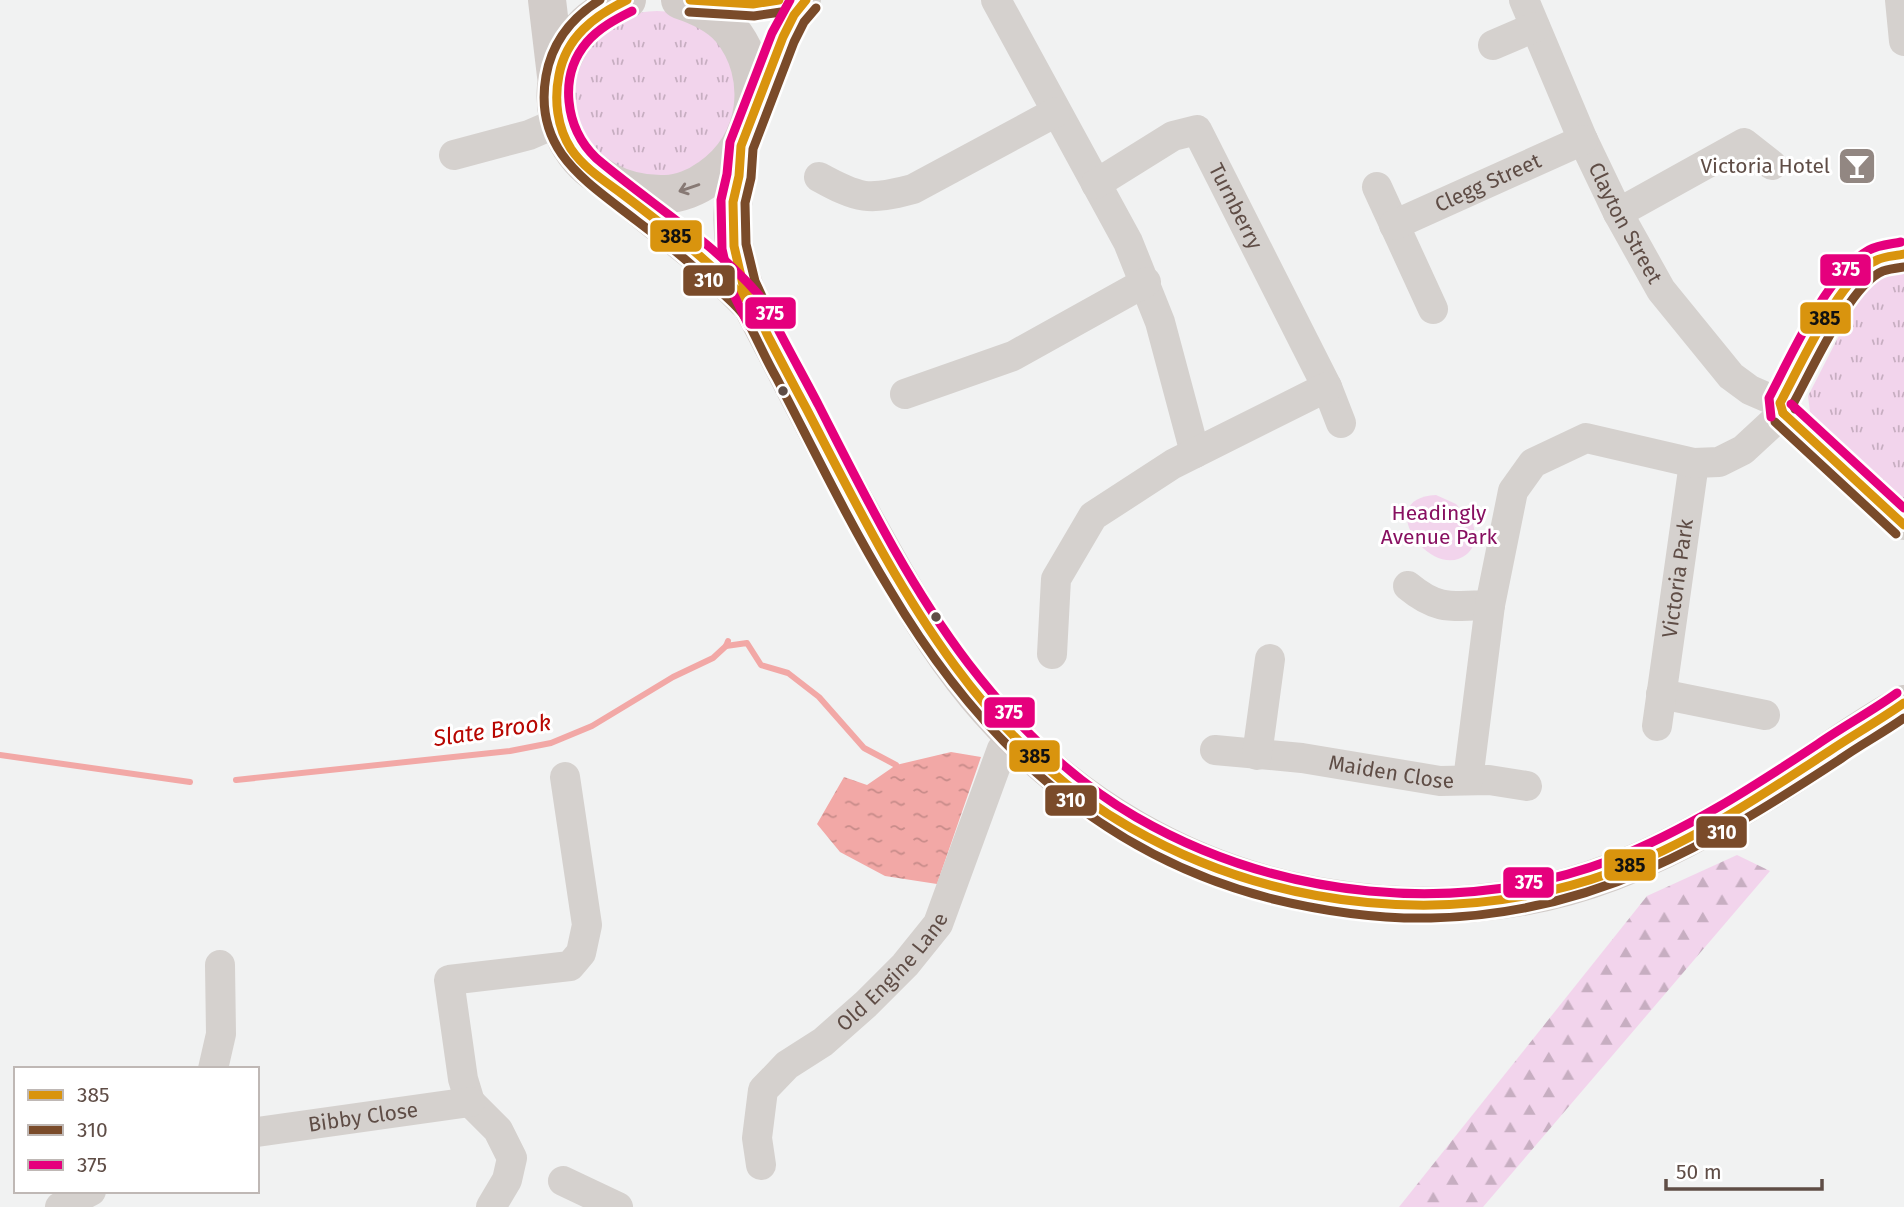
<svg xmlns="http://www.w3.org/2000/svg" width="1904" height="1207" viewBox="0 0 1904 1207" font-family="'Fira Sans',sans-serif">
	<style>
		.grass { fill: url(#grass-tufts) }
		.forest { fill: url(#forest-firs) }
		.park { fill: #f2d4ec }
		.water { fill: url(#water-ripples) }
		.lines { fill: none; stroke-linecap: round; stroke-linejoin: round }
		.stream { stroke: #f2a8a6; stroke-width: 6 }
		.minor { stroke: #d5d1ce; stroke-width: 30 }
		.major { stroke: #d2ccc9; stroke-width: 38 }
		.bus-1-casing { stroke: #fff; stroke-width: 14 }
		.bus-2-casing { stroke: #fff; stroke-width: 14 }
		.bus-3-casing { stroke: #fff; stroke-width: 14 }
		.bus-1 { stroke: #d9940e; stroke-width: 9 }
		.bus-2 { stroke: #7a4b2a; stroke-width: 9 }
		.bus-3 { stroke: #e5007d; stroke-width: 9 }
		.oneway { stroke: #877974 }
		.bus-dot { fill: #5f4d46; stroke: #fff; stroke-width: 2.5 }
		.labels { text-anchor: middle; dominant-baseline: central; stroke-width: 6; stroke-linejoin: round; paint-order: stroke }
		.poi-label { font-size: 21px; fill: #5f4d46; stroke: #fff; text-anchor: end }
		.street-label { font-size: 21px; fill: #5f4d46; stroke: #fff }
		.park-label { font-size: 21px; fill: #881061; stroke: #fff }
		.water-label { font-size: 23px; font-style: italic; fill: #b70601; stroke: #fff }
		.line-badge { stroke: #fff; stroke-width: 2.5 }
		.badge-label { font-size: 19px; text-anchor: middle; font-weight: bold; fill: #fff }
		.pale-badge-label { font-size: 19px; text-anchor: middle; font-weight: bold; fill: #111 }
	</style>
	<defs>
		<pattern id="grass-tufts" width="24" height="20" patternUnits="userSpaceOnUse" patternTransform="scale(1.75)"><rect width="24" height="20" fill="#f2d4ec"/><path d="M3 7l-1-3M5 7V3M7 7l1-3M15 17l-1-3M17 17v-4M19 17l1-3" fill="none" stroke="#c7aec1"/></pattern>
		<pattern id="forest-firs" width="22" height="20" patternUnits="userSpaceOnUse" patternTransform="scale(1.75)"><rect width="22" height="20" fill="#f2d4ec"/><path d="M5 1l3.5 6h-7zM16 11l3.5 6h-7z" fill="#c7aec1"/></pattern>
		<pattern id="water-ripples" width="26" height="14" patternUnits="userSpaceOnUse" patternTransform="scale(1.75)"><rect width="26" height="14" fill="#f2a8a6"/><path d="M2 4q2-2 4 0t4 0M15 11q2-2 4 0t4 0" fill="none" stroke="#c78b89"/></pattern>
	</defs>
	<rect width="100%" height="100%" fill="#f1f2f2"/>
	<!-- grass -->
	<g class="grass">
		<circle cx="657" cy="95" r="84"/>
		<polygon points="1892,271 1904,272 1904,505 1811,420 1808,396 1866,283"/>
	</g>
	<!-- forest -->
	<polygon class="forest" points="1737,855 1770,871 1483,1207 1399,1207 1647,896"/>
	<!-- park -->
	<path class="park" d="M 1436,495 L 1456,504 L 1473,524 C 1476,535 1476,546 1467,554 C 1432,584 1370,498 1436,495 Z"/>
	<!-- water -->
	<polygon class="water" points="951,752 981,757 937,884 885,876 840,852 817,824 844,777 867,785 896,765"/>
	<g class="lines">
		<!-- stream -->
		<g class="stream">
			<polyline points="726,646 747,643 761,665 788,673 819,697 864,748 896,765"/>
			<polyline points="0,755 190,782"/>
			<polyline points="236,780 510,751 551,743 592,726 673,677 713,658 726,646 728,641"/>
		</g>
		<!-- minor -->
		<g class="minor">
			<polyline points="690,0 753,4 779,0"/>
			<polyline points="996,0 1128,242 1160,322 1195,453"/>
			<path id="s1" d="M 1524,0 L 1583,140 L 1618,213 L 1661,290 L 1731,376 L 1750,390 L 1780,403"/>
			<polyline points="1900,0 1904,41"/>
			<polyline points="1493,45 1535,27"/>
			<path d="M 756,111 C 770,73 781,32 806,0"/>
			<polyline points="454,155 529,135 559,122"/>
			<path d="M 819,177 C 859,199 868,201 913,189 L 1056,112"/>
			<path id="s2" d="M 1096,184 L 1173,136 L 1197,130 L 1327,387 L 1341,423"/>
			<polyline points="1377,187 1433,309"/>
			<polyline points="1618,213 1744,143 1772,165"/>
			<path id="s3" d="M 1394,225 L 1583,140"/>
			<polyline points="905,394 1013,356 1146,282"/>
			<polyline points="1783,413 1780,403 1839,296 1853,278 1876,260 1904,254"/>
			<polyline points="1783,413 1904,525"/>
			<path d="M 1408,586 C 1438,611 1452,606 1490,605"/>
			<polyline points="1052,654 1056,579 1093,516 1173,464 1327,387"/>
			<polyline points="1661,694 1765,715"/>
			<path id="s4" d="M 1657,726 L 1694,463"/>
			<path id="s5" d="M 1215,750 L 1302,758 L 1440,781 L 1489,780 L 1527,786"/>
			<polyline points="1257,755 1270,659"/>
			<polyline points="1468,780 1490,605 1513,491 1533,463 1586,438 1694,463 1719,462 1743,450 1783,413"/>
			<polyline points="213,1069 221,1034 220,965"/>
			<polyline points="470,1102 463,1079 449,980 570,966 581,953 587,925 565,777"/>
			<polyline points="470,1102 498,1130 512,1158 507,1180 491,1207"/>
			<path id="s6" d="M 257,1132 L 470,1102"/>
			<path id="s7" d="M 761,1165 L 757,1138 L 763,1090 L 787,1065 L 823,1042 L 866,1004 L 905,965 L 938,924 L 1002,749"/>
			<polyline points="563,1181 618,1207"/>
			<polyline points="60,1207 91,1191"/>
		</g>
		<!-- major -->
		<g class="major">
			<polyline points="547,0 556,76"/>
			<path d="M 627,0 C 609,8 591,16 579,32 C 522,104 576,197 665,194 C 680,194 697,187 709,178 C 759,145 768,75 730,29 C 717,14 698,6 680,0"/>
			<path d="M 741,146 C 739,166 734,186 733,206 C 730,241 738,274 752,306 C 793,384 832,462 875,538 C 905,592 936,647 976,695 C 1067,804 1192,877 1332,898 C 1425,913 1524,906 1612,872 C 1666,852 1717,823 1765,793 C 1812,765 1855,730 1904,704"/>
			<polyline points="616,189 712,266 746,300"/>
		</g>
		<!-- bus-1 casing -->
		<g class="bus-1-casing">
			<g id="bus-1">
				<path d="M 627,0 C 594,16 566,37 559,75 C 554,100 557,127 571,149 C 584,168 603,180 621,193 C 657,220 693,248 725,279 C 734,288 745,296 752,306 C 760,316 764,329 770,340 C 782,363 794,386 806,408 C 852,496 896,586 955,666 C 1002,730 1062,789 1131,828 C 1276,911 1456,929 1613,872 C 1692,843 1762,795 1831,750 C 1855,734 1880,720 1904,703"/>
				<polyline points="690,0 753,4 779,0"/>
				<polyline points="760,321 743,285 734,246 733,202 739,176 741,146 783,37 794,15 806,0"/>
				<path d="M 1783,413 L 1780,403 C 1800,367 1840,275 1877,260 C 1885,256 1896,256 1904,254"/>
				<polyline points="1783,413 1904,525"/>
			</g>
		</g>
		<!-- bus-2 casing -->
		<g class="bus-2-casing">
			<g id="bus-2">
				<path d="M 600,0 C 571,18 552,42 546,76 C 533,151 586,181 637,221 C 665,242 693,265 718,289 C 727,298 738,306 745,317 C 756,336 765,358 776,377 C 813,448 848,521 890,590 C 978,739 1098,854 1269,898 C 1322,911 1377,919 1431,918 C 1592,915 1709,845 1839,760 C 1860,745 1883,733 1904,718"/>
				<polyline points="689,12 754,16 781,12"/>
				<polyline points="771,316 755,281 746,244 745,203 751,178 753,149 794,42 804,22 816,8"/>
				<path d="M 1795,409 L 1793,404 C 1811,372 1850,284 1883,271 C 1889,269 1897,268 1904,267"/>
				<polyline points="1775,422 1896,534"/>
			</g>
		</g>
		<!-- bus-3 casing -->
		<g class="bus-3-casing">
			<g id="bus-3">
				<path d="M 632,11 C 616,19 599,28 587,42 C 558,76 565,128 596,158 C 649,203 712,241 758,294 C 768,305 773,319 779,331 C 792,356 806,381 819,406 C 864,494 908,584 968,663 C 1014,723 1070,779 1136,817 C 1278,899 1457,918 1611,860 C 1685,831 1753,787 1818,744 C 1844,726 1872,711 1897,693"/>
				<polyline points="749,326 731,289 722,249 721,200 727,174 730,142 772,33 790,0"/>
				<polyline points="1791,404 1904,508"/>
				<path d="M 1771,417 L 1769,398 C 1791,356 1828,272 1869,250 C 1878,245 1892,244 1901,242"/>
			</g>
		</g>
		<!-- bus-1 -->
		<use href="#bus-1" class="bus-1"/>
		<!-- bus-2 -->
		<use href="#bus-2" class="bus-2"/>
		<!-- bus-3 -->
		<use href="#bus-3" class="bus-3"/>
	</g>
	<!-- one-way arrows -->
	<defs><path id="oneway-shaft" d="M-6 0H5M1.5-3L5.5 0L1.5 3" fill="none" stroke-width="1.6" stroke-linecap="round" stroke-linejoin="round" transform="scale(1.75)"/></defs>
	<use class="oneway" href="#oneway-shaft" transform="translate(689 188) rotate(161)"/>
	<!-- icons -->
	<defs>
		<g id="bar-square" transform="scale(2.0125)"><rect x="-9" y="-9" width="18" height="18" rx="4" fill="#928782" stroke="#fff"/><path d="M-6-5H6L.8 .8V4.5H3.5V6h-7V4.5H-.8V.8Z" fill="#fff"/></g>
	</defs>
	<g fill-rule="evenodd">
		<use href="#bar-square" x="1857" y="166"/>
	</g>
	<!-- markers -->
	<g class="bus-dot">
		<circle cx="783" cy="391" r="6"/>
		<circle cx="936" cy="617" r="6"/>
	</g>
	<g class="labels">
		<!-- poi labels -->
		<g class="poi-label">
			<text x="1830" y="166">Victoria Hotel</text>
		</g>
		<!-- street labels -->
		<g class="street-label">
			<text stroke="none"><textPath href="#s3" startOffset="103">Clegg Street</textPath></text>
			<text stroke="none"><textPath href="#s2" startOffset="201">Turnberry</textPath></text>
			<text stroke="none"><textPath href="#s1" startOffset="245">Clayton Street</textPath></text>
			<text stroke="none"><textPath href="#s4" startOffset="149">Victoria Park</textPath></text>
			<text stroke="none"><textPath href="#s5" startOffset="178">Maiden Close</textPath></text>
			<text stroke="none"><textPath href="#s7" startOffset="252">Old Engine Lane</textPath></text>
			<text stroke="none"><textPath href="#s6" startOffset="107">Bibby Close</textPath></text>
		</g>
		<!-- park labels -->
		<g class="park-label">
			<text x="1439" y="513">Headingly<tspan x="1439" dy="24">Avenue Park</tspan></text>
		</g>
		<!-- water labels -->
		<g class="water-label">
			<text transform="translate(492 730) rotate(-8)">Slate Brook</text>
		</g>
	</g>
	<g class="line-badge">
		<rect x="649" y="219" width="54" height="34" rx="7" fill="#d9940e"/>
		<rect x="1819" y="253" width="53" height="34" rx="7" fill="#e5007d"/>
		<rect x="682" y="264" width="54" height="33" rx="7" fill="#7a4b2a"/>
		<rect x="744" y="296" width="53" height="34" rx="7" fill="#e5007d"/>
		<rect x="1799" y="301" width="53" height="34" rx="7" fill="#d9940e"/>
		<rect x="983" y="696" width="53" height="33" rx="7" fill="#e5007d"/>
		<rect x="1008" y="739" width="53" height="34" rx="7" fill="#d9940e"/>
		<rect x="1044" y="784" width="54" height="33" rx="7" fill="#7a4b2a"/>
		<rect x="1695" y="815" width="53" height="34" rx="7" fill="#7a4b2a"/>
		<rect x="1603" y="848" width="54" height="34" rx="7" fill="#d9940e"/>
		<rect x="1502" y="866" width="53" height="33" rx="7" fill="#e5007d"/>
	</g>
	<g class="badge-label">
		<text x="1846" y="276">375</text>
		<text x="709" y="287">310</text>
		<text x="770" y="320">375</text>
		<text x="1009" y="719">375</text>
		<text x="1071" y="807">310</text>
		<text x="1722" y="839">310</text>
		<text x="1529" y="889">375</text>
	</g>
	<g class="pale-badge-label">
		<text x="676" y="243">385</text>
		<text x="1825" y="325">385</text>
		<text x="1035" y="763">385</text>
		<text x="1630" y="872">385</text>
	</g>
	<!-- legend -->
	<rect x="14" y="1067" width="245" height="126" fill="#ffffff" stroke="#bfb8b5" stroke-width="2"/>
	<rect x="28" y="1090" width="35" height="10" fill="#d9940e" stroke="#bfb8b5" stroke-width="2"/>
	<text x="77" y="1102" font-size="21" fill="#5f4d46">385</text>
	<rect x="28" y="1125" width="35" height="10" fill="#7a4b2a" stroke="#bfb8b5" stroke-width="2"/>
	<text x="77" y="1137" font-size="21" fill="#5f4d46">310</text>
	<rect x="28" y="1160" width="35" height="10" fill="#e5007d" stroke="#bfb8b5" stroke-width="2"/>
	<text x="77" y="1172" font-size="21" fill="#5f4d46">375</text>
	<!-- scale -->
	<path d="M1666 1179v10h156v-10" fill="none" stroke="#5f4d46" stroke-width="3.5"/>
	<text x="1676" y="1179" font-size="21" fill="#5f4d46" stroke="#ffffff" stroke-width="5" paint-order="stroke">50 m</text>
</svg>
